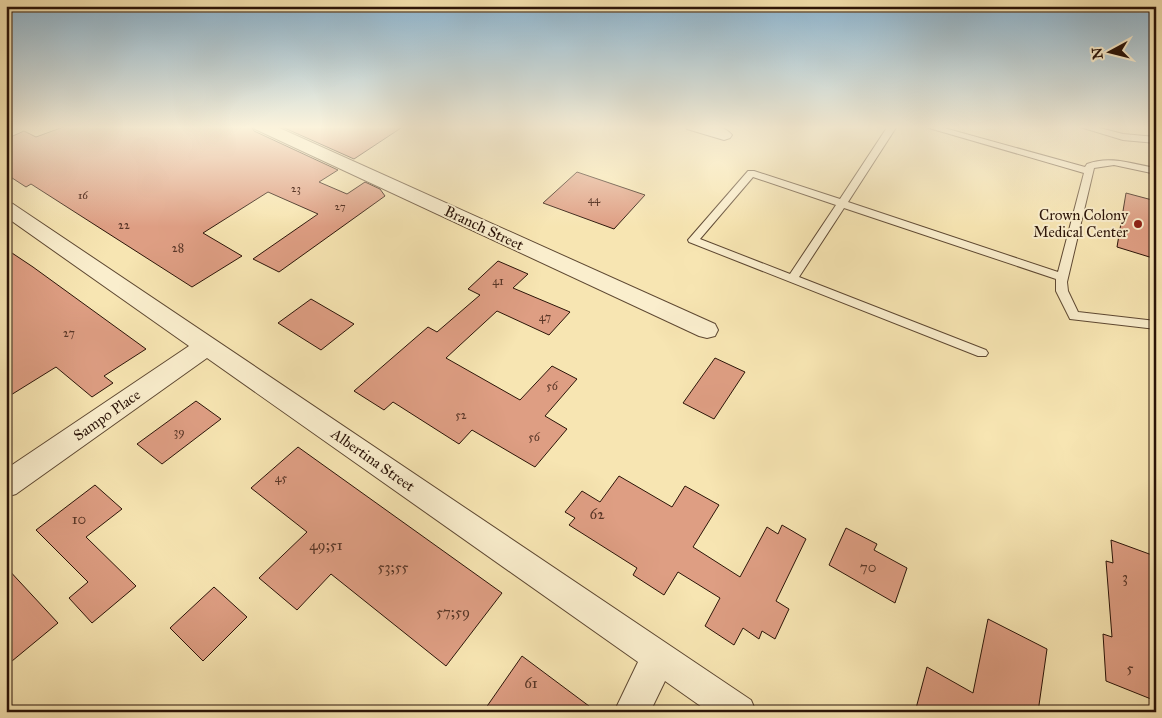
<svg xmlns="http://www.w3.org/2000/svg" width="1162" height="718" viewBox="0 0 1162 718" font-family="'IM FELL Great Primer',serif">
	<style>
		.building { fill: #de9e83; stroke: #2b1408 }
		.lines { fill: none; stroke-linecap: round; stroke-linejoin: round }
		.service-casing { stroke: #5e4832; stroke-width: 2 }
		.minor-casing { stroke: #5e4832; stroke-width: 2 }
		.service { fill: #faeecd; fill-rule: evenodd }
		.minor { fill: #faeecd; fill-rule: evenodd }
		.poi-dot { fill: #8f2418; stroke: #faeecd; stroke-width: 2 }
		.labels { text-anchor: middle; dominant-baseline: central; stroke-width: 4; stroke-linejoin: round; paint-order: stroke }
		.far-number-label { font-size: 11px; fill: #583627 }
		.number-label { font-size: 12px; fill: #583627 }
		.poi-label { font-size: 15px; fill: #2b1408; stroke: #faeecd; text-anchor: end }
		.street-label { font-size: 15px; fill: #2b1408; stroke: #faeecd }
		.near-number-label { font-size: 15px; fill: #583627 }
	</style>
	<rect width="100%" height="100%" fill="#f7e5b2"/>
	<filter id="stains"><feTurbulence type="fractalNoise" baseFrequency=".004" numOctaves="4"/><feColorMatrix values="0 0 0 0 .2 0 0 0 0 .09 0 0 0 0 .02 0 0 0 .5 -.17"/></filter>
	<radialGradient id="worn" r=".72"><stop offset=".6" stop-color="#630" stop-opacity="0"/><stop offset="1" stop-color="#630" stop-opacity=".3"/></radialGradient>
	<!-- building -->
	<g class="building">
		<polygon points="66,126 251,126 254,131 338,170 319,182 347,194 365,182 380,189 385,196 279,272 253,259 318,214 268,192 203,233 242,256 192,287 31,184 26,187 6,174 6,139 24,131 36,137"/>
		<polygon points="280,126 404,126 354,159"/>
		<polygon points="577,172 645,195 614,229 543,203"/>
		<polygon points="1126,193 1156,201 1156,259 1117,247"/>
		<polygon points="6,249 33,267 146,349 104,376 113,383 92,397 56,367 6,398"/>
		<polygon points="498,261 528,274 513,288 570,312 549,335 497,311 446,358 520,400 552,366 577,379 545,416 567,429 535,467 472,430 459,444 393,402 384,410 354,391 428,327 437,332 480,295 468,289"/>
		<polygon points="311,299 354,324 321,350 278,323"/>
		<polygon points="715,358 745,372 714,419 683,403"/>
		<polygon points="196,401 221,419 162,464 137,444"/>
		<polygon points="298,447 502,593 446,666 331,574 297,610 259,578 307,532 251,488"/>
		<polygon points="619,476 672,507 685,486 719,505 693,547 740,577 767,527 778,534 782,525 806,539 776,601 789,609 775,639 762,631 759,639 743,628 734,645 705,626 720,598 678,572 664,595 633,575 637,568 569,525 575,518 565,512 582,491 600,502"/>
		<polygon points="95,485 122,509 86,537 136,586 92,623 69,598 88,582 36,530"/>
		<polygon points="846,528 877,544 874,550 907,568 895,603 829,565"/>
		<polygon points="1111,540 1152,555 1156,584 1156,701 1106,681 1103,634 1112,637 1106,561 1113,563"/>
		<polygon points="6,567 58,623 6,666"/>
		<polygon points="214,587 247,617 203,661 170,628"/>
		<polygon points="988,619 1047,649 1038,712 915,712 927,667 973,693"/>
		<polygon points="522,656 597,712 483,712"/>
	</g>
	<g class="lines">
		<!-- service casing -->
		<g class="service-casing">
			<g id="service">
				<path d="M 888,126 L 897,126 L 848,202 L 1058,272 L 1084,173 L 922,126 L 937,126 L 1085,167 L 1087,164 C 1110,155 1132,164 1156,168 L 1156,174 L 1114,165 L 1094,168 L 1067,282 L 1068,291 L 1078,312 L 1156,321 L 1156,329 L 1070,319 L 1056,291 L 1056,279 L 844,208 L 799,277 L 986,350 L 988,353 L 986,356 L 978,356 L 689,242 L 688,240 L 748,171 L 754,171 L 840,199 ZM 753,177 L 836,205 L 790,274 L 700,239 Z"/>
				<polygon points="1077,126 1092,126 1123,134 1156,137 1156,143 1123,140"/>
			</g>
		</g>
		<!-- minor casing -->
		<g class="minor-casing">
			<g id="minor">
				<polygon points="253,126 275,126 715,324 718,330 715,336 707,338 699,336 255,129"/>
				<path d="M 685,126 C 698,126 724,123 732,135 L 730,138 L 724,140 L 687,129 Z"/>
				<polygon points="6,202 13,204 751,700 756,712 709,712 665,681 650,712 614,712 638,662 207,358 16,494 6,497 6,469 189,346 6,217"/>
			</g>
		</g>
		<!-- service -->
		<use href="#service" class="service"/>
		<!-- minor -->
		<use href="#minor" class="minor"/>
	</g>
	<!-- sky -->
	<linearGradient id="sky" x2="0" y2="1"><stop stop-color="#8cb7d4"/><stop offset="0.56" stop-color="#fbf3dc"/><stop offset="1" stop-color="#fbf3dc" stop-opacity="0"/></linearGradient>
	<rect width="1162" height="227" fill="url(#sky)"/>
	<!-- markers -->
	<circle class="poi-dot" cx="1138" cy="224" r="5"/>
	<g class="labels">
		<!-- far-number labels -->
		<g class="far-number-label">
			<text x="296" y="188">23</text>
			<text x="83" y="195">16</text>
			<text x="594" y="199">44</text>
			<text x="340" y="206">27</text>
		</g>
		<!-- number labels -->
		<g class="number-label">
			<text x="124" y="225">22</text>
			<text x="178" y="248">28</text>
			<text x="498" y="281">41</text>
			<text x="545" y="317">47</text>
			<text x="69" y="333">27</text>
			<text x="552" y="386">56</text>
			<text x="461" y="415">52</text>
			<text x="179" y="432">39</text>
			<text x="534" y="437">56</text>
			<text x="281" y="478">45</text>
		</g>
		<!-- poi labels -->
		<g class="poi-label">
			<text x="1128" y="215">Crown Colony<tspan x="1128" dy="17">Medical Center</tspan></text>
		</g>
		<!-- street labels -->
		<g class="street-label">
			<text transform="translate(484 228) rotate(25)">Branch Street</text>
			<text transform="translate(107 415) rotate(-35)">Sampo Place</text>
			<text transform="translate(373 460) rotate(35)">Albertina Street</text>
		</g>
		<!-- near-number labels -->
		<g class="near-number-label">
			<text x="597" y="514">62</text>
			<text x="79" y="519">10</text>
			<text x="326" y="545">49;51</text>
			<text x="393" y="567">53;55</text>
			<text x="868" y="567">70</text>
			<text x="1125" y="577">3</text>
			<text x="453" y="612">57;59</text>
			<text x="1130" y="668">5</text>
			<text x="531" y="683">61</text>
		</g>
	</g>
	<!-- margin -->
	<rect width="1162" height="718" fill="none" stroke="#f7e5b2" stroke-width="25"/>
	<rect x="8" y="8" width="1147" height="703" fill="none" stroke="#2b1408" stroke-width="2.5"/>
	<rect x="12" y="12" width="1137" height="693" fill="none" stroke="#2b1408"/>
	<!-- north arrow -->
	<g transform="translate(1110 52) rotate(263)" stroke="#faeecd" stroke-width="4" paint-order="stroke">
	<path d="M0-4L9 19L0 12L-9 19Z" fill="#2b1408"/>
	<text y="-8" font-size="14" font-weight="bold" text-anchor="middle" fill="#2b1408">N</text>
	</g>
	<rect width="100%" height="100%" filter="url(#stains)"/>
	<rect width="100%" height="100%" fill="url(#worn)"/>
</svg>
